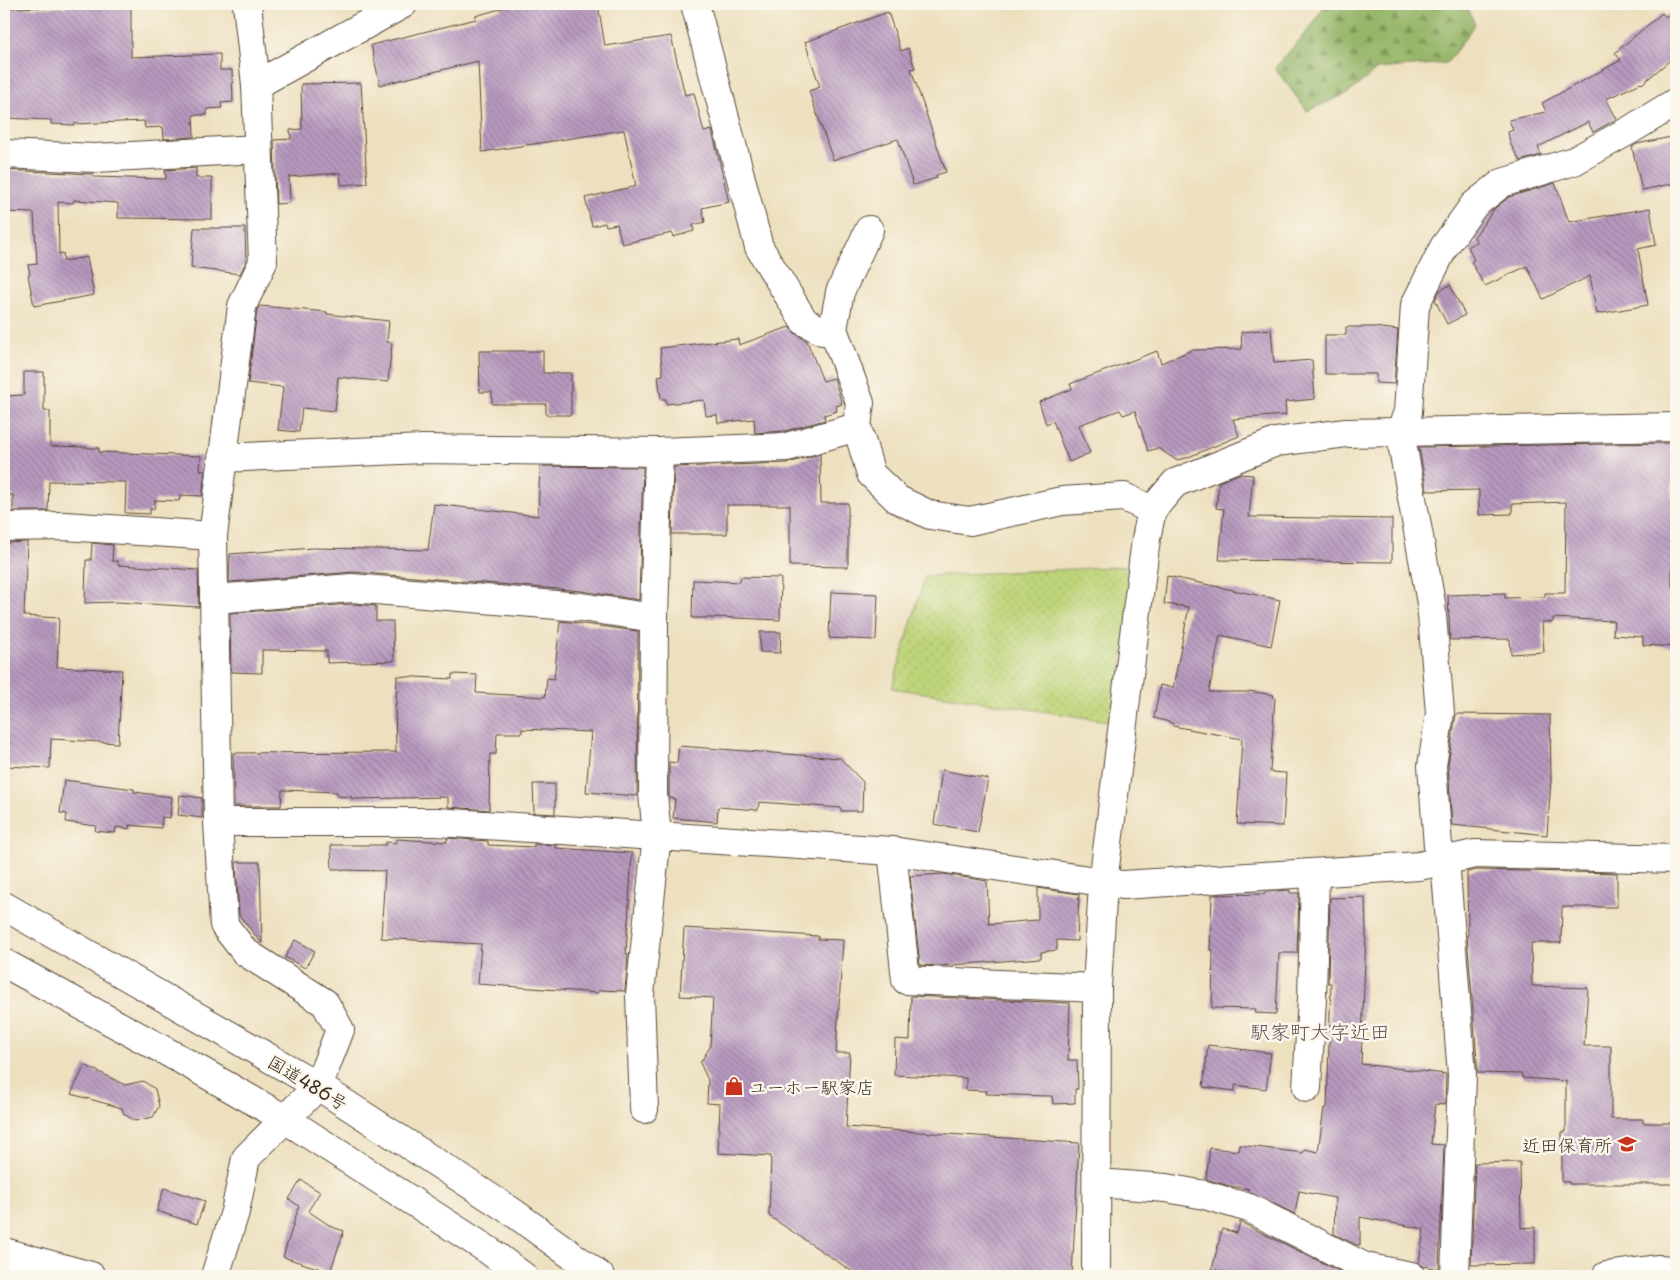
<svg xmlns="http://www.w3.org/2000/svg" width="1680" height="1280" viewBox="0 0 1680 1280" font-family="'Playpen Sans','Klee One',sans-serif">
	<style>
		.green { fill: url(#green-dots); stroke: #7c7f4c }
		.forest { fill: url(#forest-firs); stroke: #687044 }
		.building { fill: url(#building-back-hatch) }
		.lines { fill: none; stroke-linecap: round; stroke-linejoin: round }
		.minor-casing { stroke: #564536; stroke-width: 30 }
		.highway-casing { stroke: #564536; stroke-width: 30 }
		.minor { stroke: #fff; stroke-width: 28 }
		.highway { stroke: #fff; stroke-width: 28 }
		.labels { text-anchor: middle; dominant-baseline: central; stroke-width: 5; stroke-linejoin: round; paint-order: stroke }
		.street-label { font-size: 18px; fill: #3b2a1e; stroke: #fbf7ec }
		.poi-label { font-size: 18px; fill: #3b2a1e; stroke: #fbf7ec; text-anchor: start }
		.quarter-label { font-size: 20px; fill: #665156; stroke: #fbf7ec }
	</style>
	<defs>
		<pattern id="green-dots" width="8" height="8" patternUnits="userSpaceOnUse" patternTransform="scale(1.25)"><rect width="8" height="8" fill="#bed479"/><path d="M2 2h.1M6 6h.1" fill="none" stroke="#a4b668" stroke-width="1.8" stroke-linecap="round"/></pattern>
		<pattern id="forest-firs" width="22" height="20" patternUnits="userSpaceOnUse" patternTransform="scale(1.25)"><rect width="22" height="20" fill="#96b669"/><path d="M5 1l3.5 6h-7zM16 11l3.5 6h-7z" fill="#7c9456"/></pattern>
		<pattern id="building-back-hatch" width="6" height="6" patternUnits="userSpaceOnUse" patternTransform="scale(1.25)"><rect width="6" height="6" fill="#b799bf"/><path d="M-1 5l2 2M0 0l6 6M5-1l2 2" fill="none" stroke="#967d9b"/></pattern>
	</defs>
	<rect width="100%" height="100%" fill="#fbf7ec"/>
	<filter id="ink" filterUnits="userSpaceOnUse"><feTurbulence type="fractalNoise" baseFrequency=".02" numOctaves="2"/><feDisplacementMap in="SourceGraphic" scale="10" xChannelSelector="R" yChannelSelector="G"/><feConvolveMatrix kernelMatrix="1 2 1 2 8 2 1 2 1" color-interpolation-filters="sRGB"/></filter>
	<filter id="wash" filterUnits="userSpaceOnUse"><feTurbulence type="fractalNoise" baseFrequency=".0096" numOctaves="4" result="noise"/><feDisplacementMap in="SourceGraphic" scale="20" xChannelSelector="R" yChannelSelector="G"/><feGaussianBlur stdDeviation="1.12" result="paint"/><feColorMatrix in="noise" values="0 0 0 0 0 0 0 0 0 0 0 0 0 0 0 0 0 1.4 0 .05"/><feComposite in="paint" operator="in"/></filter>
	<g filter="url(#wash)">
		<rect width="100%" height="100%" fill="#ede0bf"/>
		<!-- green -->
		<polygon class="green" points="1135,566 1114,722 892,688 925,576"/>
		<!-- forest -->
		<polygon class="forest" points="1325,4 1466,4 1475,24 1447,63 1377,69 1349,93 1307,111 1275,68 1314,23"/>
		<g id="blocks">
			<!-- building -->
			<g class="building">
				<polygon points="74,4 131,4 131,57 220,54 220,70 232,70 233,102 221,103 222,108 207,109 207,115 193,115 194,137 164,139 163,127 145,128 144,121 74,124 74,125 51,124 51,120 4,118 4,8 67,7 67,5 74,5"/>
				<polygon points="518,4 598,4 605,46 671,36 685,95 694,93 704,132 712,130 729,202 702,208 705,222 693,225 694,231 673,237 672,233 622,244 617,224 606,226 605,223 592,226 585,198 636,186 624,130 482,152 478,61 380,85 371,45 476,19 475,16"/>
				<polygon points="1676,6 1676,55 1642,84 1641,83 1606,99 1617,119 1593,132 1588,122 1538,147 1541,155 1520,161 1510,143 1508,132 1513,130 1509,120 1546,112 1542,103 1621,60 1615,53 1662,13 1666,17"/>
				<polygon points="888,12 901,51 908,48 915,68 911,69 946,172 936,175 937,178 913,185 898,139 833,160 809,91 820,87 805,42"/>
				<polygon points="361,83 367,183 341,185 340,173 289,177 290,203 276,204 274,140 291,139 290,130 302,129 301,84"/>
				<polygon points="1676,136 1676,183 1642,190 1632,147 1637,144"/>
				<polygon points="196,168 196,178 212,178 212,219 118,218 118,203 74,200 73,203 58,202 59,254 63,253 64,261 87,257 94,295 34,306 28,275 30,274 28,265 37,264 34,213 4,212 4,170 93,174 93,177 166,179 165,170"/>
				<polygon points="1555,183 1569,222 1650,208 1656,245 1638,249 1648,305 1597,314 1590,276 1543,299 1527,266 1485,286 1471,262 1474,260 1468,246 1477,242 1474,237 1495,208 1509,197"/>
				<polygon points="194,228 245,228 246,262 240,274 191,268"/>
				<polygon points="1450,285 1465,315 1447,324 1435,300 1440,290"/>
				<polygon points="260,306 327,312 327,314 389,321 387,342 392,343 388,382 338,377 335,411 302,408 299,432 278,430 283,387 248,383 257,310"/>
				<polygon points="789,327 796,334 807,341 823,381 834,378 842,404 836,406 837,411 824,415 825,420 785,431 755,433 754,419 718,423 717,415 706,416 704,400 666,404 666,399 661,399 658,376 663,375 660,348 738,339 739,345"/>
				<polygon points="1346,327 1374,327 1398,330 1394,384 1376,383 1376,374 1325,374 1325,335 1346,335"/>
				<polygon points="1271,329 1274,363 1312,360 1315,399 1285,402 1286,415 1233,419 1239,436 1186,458 1176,460 1158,448 1148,451 1135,411 1123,415 1120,410 1079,425 1090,453 1069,462 1053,421 1046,424 1039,402 1072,389 1070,384 1157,351 1161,363 1192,350 1242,349 1241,332"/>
				<polygon points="479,351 543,351 543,373 571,373 571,415 546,415 546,404 492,404 492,392 480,392"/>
				<polygon points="24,372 44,372 44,411 50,411 50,446 88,447 88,448 99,448 99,452 201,456 200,470 205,471 202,496 180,495 179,501 155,500 154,509 150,509 150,514 125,513 126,482 49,481 48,511 13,511 13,495 4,495 4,396 24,395"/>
				<polygon points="1673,443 1673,448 1676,448 1676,484 1672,484 1672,587 1676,587 1676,647 1643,645 1643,637 1613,635 1614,621 1553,618 1553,622 1542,622 1544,652 1511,654 1510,639 1450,640 1448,595 1505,593 1505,598 1545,597 1545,593 1565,593 1566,502 1512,504 1512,514 1479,515 1479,490 1427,491 1419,447"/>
				<polygon points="820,454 821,503 848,503 848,567 790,566 790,505 727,505 727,534 672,534 674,467 788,463"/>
				<polygon points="540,466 643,467 639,600 582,591 353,572 229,582 230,554 314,548 428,550 434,504 538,516"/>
				<polygon points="1239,474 1253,475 1249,517 1392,519 1392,562 1219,560 1224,509 1216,508 1219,482"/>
				<polygon points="27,542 24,616 59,618 57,667 122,670 118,743 51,739 50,768 4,766 4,543"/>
				<polygon points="92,543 113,545 112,561 118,561 118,565 198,570 199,607 117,602 85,603 86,560 91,560"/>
				<polygon points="1167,576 1280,600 1271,646 1220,635 1209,692 1249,692 1249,691 1274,695 1273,697 1275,698 1270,772 1286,773 1283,826 1237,824 1242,739 1173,726 1173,723 1154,718 1160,685 1173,688 1189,607 1164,604"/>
				<polygon points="741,577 781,578 780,620 715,617 715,618 692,618 693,580 740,582"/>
				<polygon points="831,592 878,594 876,640 829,638"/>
				<polygon points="352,604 376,606 376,621 393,621 394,661 327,663 327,651 262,650 262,673 231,672 230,613"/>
				<polygon points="560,621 638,631 637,796 586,792 591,732 522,729 522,733 497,733 496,754 490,754 489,810 448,807 448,797 352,799 352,797 337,796 337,792 282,790 281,806 234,806 233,753 396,752 395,705 396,705 397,676 452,679 452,674 477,675 476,693 545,697 547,678 554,679"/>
				<polygon points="760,632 781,632 780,653 760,652"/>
				<polygon points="1456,714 1550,715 1551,780 1547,835 1452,825 1448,765"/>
				<polygon points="679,746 840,758 863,782 862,811 841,811 841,808 759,802 758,810 718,807 717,822 673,818 675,799 669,798 669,762 677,763"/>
				<polygon points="942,770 988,779 978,832 934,824"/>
				<polygon points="64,780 134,789 134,792 172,797 170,818 162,817 161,828 129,825 129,829 116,827 115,833 95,831 96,826 66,822 67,814 60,813"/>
				<polygon points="533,784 555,784 555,814 534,813"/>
				<polygon points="180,795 202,798 202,818 178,815"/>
				<polygon points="447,838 488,841 488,845 534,847 534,844 556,845 556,848 632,853 626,954 628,954 625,991 599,990 599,993 478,984 481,944 381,938 385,871 342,870 342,869 332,869 331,845 386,845 386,842 397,843 397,839 447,842"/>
				<polygon points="236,862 260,862 262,944 239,915"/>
				<polygon points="1476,870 1617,873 1617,907 1562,907 1561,943 1531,943 1532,986 1588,988 1584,1046 1611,1046 1611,1119 1643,1119 1643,1123 1676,1123 1676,1184 1569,1184 1569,1182 1562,1182 1562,1132 1566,1132 1566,1081 1522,1078 1522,1074 1478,1073 1467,935 1468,935 1467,872"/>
				<polygon points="944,874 987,881 989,924 1038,920 1038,888 1079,894 1077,941 1057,940 1057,950 1041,952 1041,958 940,966 920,965 910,876"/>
				<polygon points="1290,890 1290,893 1299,893 1297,953 1279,953 1276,1014 1255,1013 1256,1009 1212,1008 1213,950 1210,950 1212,895 1265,894 1265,892"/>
				<polygon points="1365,897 1366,933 1361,1064 1446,1074 1445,1105 1435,1104 1431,1144 1444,1145 1439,1269 1423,1266 1419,1263 1424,1229 1360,1217 1360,1245 1357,1245 1334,1234 1335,1198 1299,1191 1295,1214 1248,1192 1249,1189 1229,1186 1206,1179 1210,1148 1239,1151 1240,1145 1303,1153 1304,1149 1318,1152 1324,1108 1327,1108 1331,983 1328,983 1330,898"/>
				<polygon points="684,928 818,936 818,939 843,940 836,1053 850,1053 846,1127 1079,1143 1072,1276 859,1276 769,1216 771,1156 718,1153 720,1104 707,1103 708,1080 700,1063 710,1047 713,998 680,996"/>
				<polygon points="295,940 315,951 305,968 285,957"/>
				<polygon points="911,996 1070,1003 1068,1060 1077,1060 1078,1089 1075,1089 1075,1103 1053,1104 1052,1096 1047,1096 986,1094 987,1091 966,1090 966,1078 894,1075 895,1039 910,1040"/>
				<polygon points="1208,1045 1271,1053 1266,1089 1235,1085 1235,1091 1203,1087"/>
				<polygon points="85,1065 125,1085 143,1081 155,1089 159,1106 153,1117 135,1121 124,1114 122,1108 71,1094"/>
				<polygon points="1520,1162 1521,1228 1535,1227 1535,1264 1471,1265 1475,1163"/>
				<polygon points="301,1180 320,1192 308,1211 332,1227 344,1231 330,1272 283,1257 299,1206 289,1199"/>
				<polygon points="164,1188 205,1201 197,1224 157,1211"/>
				<polygon points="1240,1222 1343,1273 1342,1276 1242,1276 1212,1269 1222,1229 1237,1233"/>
			</g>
		</g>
	</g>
	<g filter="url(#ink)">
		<use href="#blocks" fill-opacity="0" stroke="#564536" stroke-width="1"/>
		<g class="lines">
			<!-- minor casing -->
			<g class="minor-casing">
				<g id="minor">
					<polyline points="695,4 759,247 804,321 822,331 833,329"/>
					<polyline points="256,85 403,4"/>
					<polyline points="4,154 95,158 258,149"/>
					<polyline points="869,230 840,292 833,329 860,403 857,427 871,474 897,499 930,515 970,521 1062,501 1124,497 1152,510"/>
					<polyline points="222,458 423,449 659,452 787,447 857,427"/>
					<polyline points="4,527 65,526 213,536"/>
					<polyline points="214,599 352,588 581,607 654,618"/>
					<polyline points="218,822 437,822 892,851 1123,885 1419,866 1475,854 1676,859"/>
					<polyline points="892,851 906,980 1097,988"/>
					<polyline points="1307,1088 1312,998 1315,873"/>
					<polyline points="644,1109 640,994 657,835 653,794 654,618 659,452"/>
					<polyline points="1097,1183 1166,1188 1205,1195 1249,1208 1365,1267 1411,1276"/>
					<polyline points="4,1252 91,1276"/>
					<polyline points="215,1276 235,1212 246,1158 318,1086 340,1030 325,1003 245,952 224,925 218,822 213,536 242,306 263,262 256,85 247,4"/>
					<polyline points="1096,1276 1097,988 1103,883 1146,539 1152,510 1175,483 1276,442 1346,433 1676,427"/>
					<polyline points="1455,1276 1462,1075 1445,860 1438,846 1432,766 1440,713 1431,603 1400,432 1408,412 1415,305 1444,247 1474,205 1502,183 1574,161 1630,130 1676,102"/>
					<polyline points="1606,1276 1657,1269 1676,1270"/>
				</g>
			</g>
			<!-- highway casing -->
			<g class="highway-casing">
				<g id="highway">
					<polyline points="4,906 318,1086 514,1213 600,1276"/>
					<polyline points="4,963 180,1059 285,1119 488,1250 523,1276"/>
				</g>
			</g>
			<!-- minor -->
			<use href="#minor" class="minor"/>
			<!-- highway -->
			<use href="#highway" class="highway"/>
		</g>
	</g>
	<!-- icons -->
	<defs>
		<g id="shop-bare" transform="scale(1.5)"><path d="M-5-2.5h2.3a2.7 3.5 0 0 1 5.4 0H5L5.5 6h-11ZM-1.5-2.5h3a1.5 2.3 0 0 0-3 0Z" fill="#c8321e" stroke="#fbf7ec" stroke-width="2.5" paint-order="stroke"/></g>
		<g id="school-bare" transform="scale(1.5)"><path d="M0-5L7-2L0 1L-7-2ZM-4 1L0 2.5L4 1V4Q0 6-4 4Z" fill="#c8321e" stroke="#fbf7ec" stroke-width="2.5" paint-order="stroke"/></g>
	</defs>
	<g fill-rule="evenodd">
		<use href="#shop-bare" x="734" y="1086"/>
		<use href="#school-bare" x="1627" y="1144"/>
	</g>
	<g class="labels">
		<!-- street labels -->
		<g class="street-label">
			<text transform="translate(308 1082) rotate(31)">国道486号</text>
		</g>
		<!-- poi labels -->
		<g class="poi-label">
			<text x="749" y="1086">ユーホー駅家店</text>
			<text x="1612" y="1144" text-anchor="end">近田保育所</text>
		</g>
		<!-- quarter labels -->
		<g class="quarter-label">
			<text x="1320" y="1031">駅家町大字近田</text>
		</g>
	</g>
	<!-- margin -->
	<rect width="1680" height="1280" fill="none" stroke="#fbf7ec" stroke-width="20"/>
</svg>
